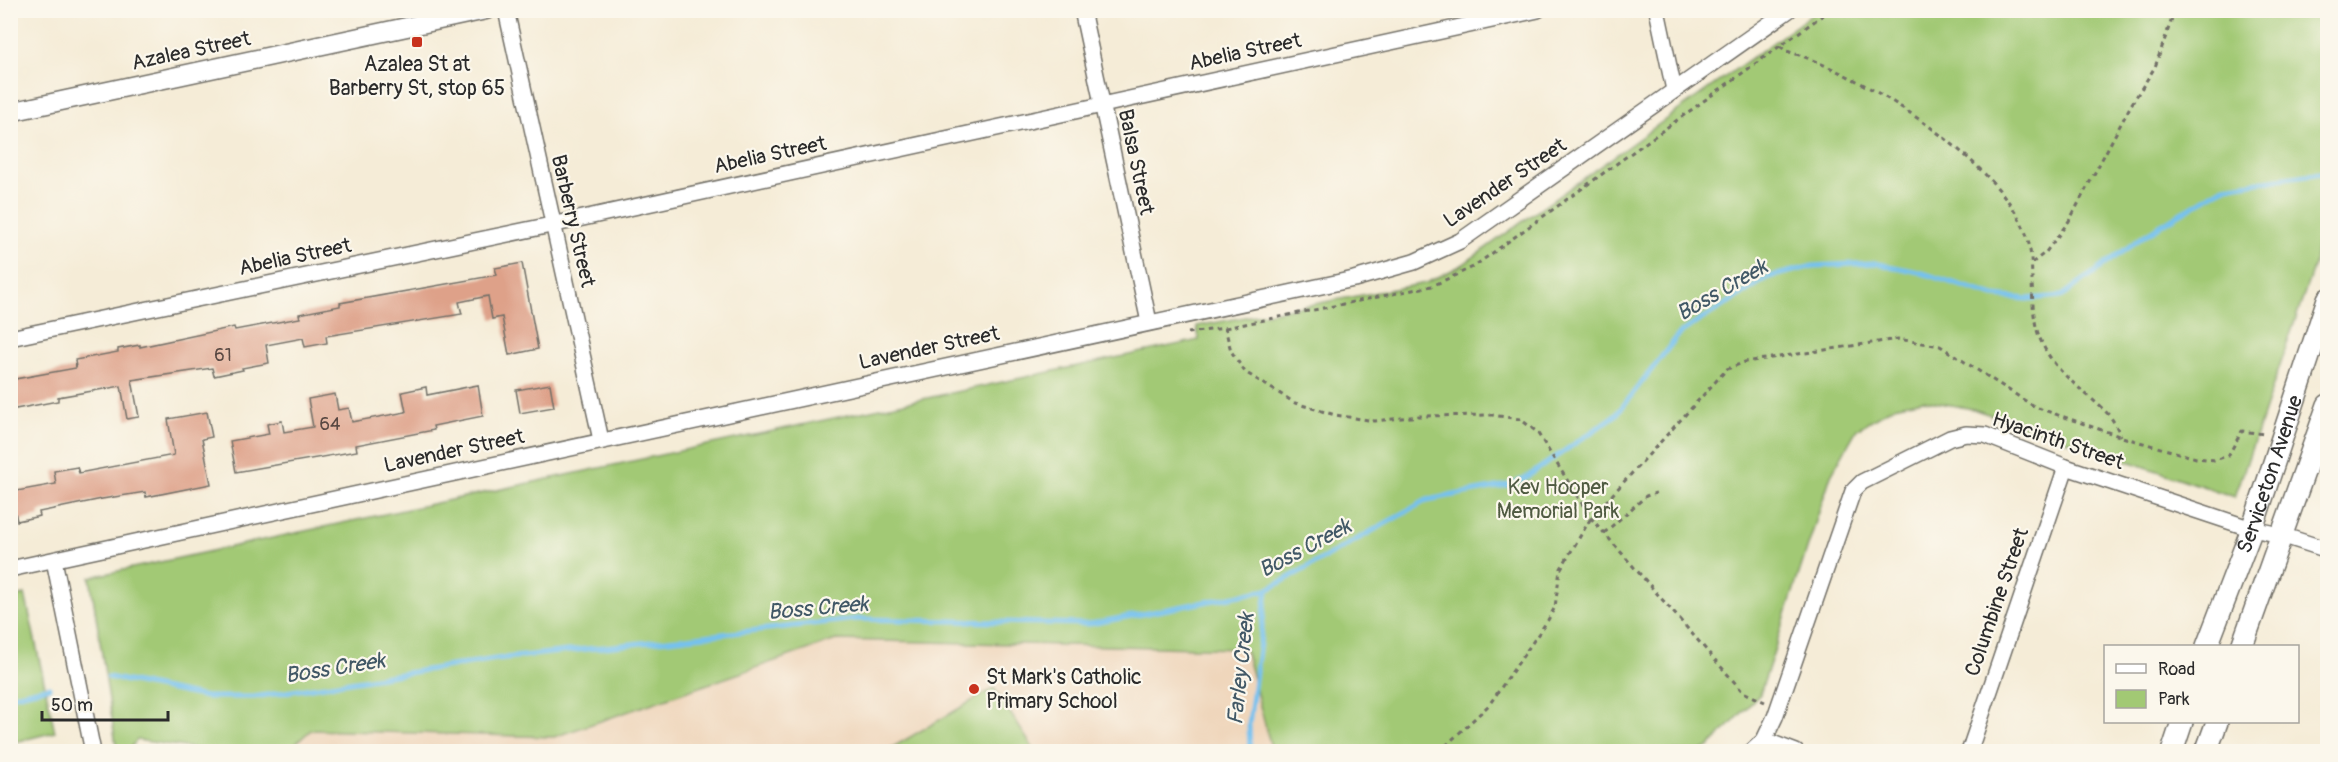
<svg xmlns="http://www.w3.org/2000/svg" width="2338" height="762" viewBox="0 0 2338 762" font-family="Pangolin,sans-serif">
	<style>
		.built { fill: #efd6bb }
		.green { fill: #a2c974; stroke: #667a50; stroke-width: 1.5 }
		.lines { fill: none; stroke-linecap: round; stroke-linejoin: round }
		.stream { stroke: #75c1ef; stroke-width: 5 }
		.building { fill: #dea189 }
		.minor-casing { stroke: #726f67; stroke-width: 18 }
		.tertiary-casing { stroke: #726f67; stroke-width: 21 }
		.secondary-casing { stroke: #726f67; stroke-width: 24 }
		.path { stroke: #726f67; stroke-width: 3; stroke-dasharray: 4.5 4.5; stroke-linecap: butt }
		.minor { stroke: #fff; stroke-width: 15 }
		.tertiary { stroke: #fff; stroke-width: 18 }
		.secondary { stroke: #fff; stroke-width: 21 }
		.poi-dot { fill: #c8321e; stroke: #fbf7ec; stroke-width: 2 }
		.labels { text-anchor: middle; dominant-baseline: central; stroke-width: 4.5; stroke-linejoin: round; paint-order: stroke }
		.number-label { font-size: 18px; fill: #584842 }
		.street-label { font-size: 21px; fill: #2b2b2b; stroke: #fbf7ec }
		.poi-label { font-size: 21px; fill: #2b2b2b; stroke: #fbf7ec }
		.park-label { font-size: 21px; fill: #4f5a41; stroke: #fbf7ec }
		.water-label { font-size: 22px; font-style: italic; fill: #415866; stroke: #fbf7ec }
	</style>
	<rect width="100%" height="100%" fill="#fbf7ec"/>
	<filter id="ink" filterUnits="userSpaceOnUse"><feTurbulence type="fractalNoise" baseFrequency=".0167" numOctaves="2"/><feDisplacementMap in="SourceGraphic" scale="12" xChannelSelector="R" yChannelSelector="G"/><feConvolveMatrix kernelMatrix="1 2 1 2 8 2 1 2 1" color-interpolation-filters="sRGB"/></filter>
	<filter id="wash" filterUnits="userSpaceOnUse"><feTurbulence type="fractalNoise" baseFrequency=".008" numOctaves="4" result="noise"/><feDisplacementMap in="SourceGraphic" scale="24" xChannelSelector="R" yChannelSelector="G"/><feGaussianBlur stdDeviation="1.35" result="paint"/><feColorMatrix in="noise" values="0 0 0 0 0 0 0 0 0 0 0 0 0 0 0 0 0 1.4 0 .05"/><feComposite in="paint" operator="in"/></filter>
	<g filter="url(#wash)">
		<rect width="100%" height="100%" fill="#f5ecd7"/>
		<!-- built -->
		<polygon class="built" points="836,640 1245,649 1272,751 256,752 289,749 310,730 554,737"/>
		<!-- green -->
		<g class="green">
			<polygon points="1817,11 2325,11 2328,23 2327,176 2314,265 2235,497 1973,409 1923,400 1894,406 1857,429 1831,475 1760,694 1709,747 1701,751 1272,751 1245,649 836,640 554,737 311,730 289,749 256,751 212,751 137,740 128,751 117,751 90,577 1199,340 1197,326 1426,283 1462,265"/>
			<polygon points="25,594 55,732 11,743 11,598"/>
			<polygon points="994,688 1035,751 886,751"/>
		</g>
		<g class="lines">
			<!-- stream -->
			<g class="stream">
				<polyline points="108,677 206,697 254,697 496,659 857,619 1090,624 1267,590 1427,500 1508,485 1524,479 1616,415 1680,333 1769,277 1813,266 1874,263 1919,272 1994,296 2027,299 2062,296 2145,235 2224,187 2328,172"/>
				<polyline points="10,696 49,687"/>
				<polyline points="1250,752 1249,724 1267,590"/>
			</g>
		</g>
		<g id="blocks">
			<!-- building -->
			<g class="building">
				<polygon points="522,263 538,349 509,355 502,317 492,319 488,296 459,302 462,314 326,336 327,343 305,347 303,338 266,345 269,363 242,368 243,370 214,376 212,368 132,380 139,417 127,419 121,386 58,397 58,401 10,410 10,380 76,368 75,360 118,352 118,349 140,345 140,347 234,327 235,330 300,318 299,314 340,306 340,303 497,275 495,268"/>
				<polygon points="550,384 554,407 520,413 516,390"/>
				<polygon points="478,385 483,416 433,426 434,430 356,445 357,451 236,472 230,441 269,434 267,424 282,421 284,432 313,427 308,399 335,394 338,410 349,408 352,422 406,412 402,392 426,387 427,395"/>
				<polygon points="207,412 212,437 202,439 211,484 146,497 145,492 102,499 39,512 40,516 17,521 11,492 56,484 54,471 77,467 79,473 174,455 168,419"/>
			</g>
		</g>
	</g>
	<g filter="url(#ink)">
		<use href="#blocks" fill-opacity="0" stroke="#726f67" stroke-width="1.5"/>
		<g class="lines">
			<!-- minor casing -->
			<g class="minor-casing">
				<g id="minor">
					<polyline points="506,10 601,440"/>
					<polyline points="1082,10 1149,322"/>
					<polyline points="1657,10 1674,90"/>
					<polyline points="10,338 551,225 1538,10"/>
					<polyline points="54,560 93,752"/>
					<polyline points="10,569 1354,279 1414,262 1460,241 1789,10"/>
					<polyline points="1764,740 1796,752"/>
					<polyline points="1751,752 1764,740 1775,717 1853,491 1862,482 1950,438 1966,434 1985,435 2066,467 2252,529 2281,535 2328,550"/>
					<polyline points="1969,752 2066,467"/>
				</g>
			</g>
			<!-- tertiary casing -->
			<g class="tertiary-casing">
				<polyline id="tertiary" points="10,112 486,10"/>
			</g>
			<!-- secondary casing -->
			<g class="secondary-casing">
				<g id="secondary">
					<path id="s1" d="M 2207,646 L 2252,529 L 2328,299"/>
					<polyline points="2242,646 2328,405"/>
					<polyline points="2172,752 2182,722"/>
					<polyline points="2206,752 2217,722"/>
				</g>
			</g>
			<!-- path -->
			<g class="path">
				<polyline points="2270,10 2292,10"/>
				<path d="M 1780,46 L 1786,51 C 1859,71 2007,164 2028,240 C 2036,271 2027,314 2042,343 C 2056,374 2084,390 2107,413 C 2113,419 2117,428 2121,436"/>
				<polyline points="2032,263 2046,252 2069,221 2131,105 2155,67 2175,10"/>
				<polyline points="1225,328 1432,286 1473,267 1830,10"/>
				<polyline points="1188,333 1225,328 1231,351 1245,372 1295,403 1335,415 1375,421 1419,416 1492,415 1520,419 1537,432 1591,518 1743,692 1765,702"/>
				<polyline points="1604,533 1646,496 1656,493"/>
				<polyline points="1439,752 1489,705 1548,620 1555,607 1560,570 1591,518 1727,369 1745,362 1898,339 1940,346 2035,407 2122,437 2196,458 2214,460 2228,456 2242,431 2264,434"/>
			</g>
			<!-- minor -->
			<use href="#minor" class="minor"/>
			<!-- tertiary -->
			<use href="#tertiary" class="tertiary"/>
			<!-- secondary -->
			<use href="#secondary" class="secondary"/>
		</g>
	</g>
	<!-- markers -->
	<g class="poi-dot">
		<rect x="411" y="36" width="12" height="12" rx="3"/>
		<circle cx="974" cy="689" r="6"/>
	</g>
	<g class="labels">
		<!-- number labels -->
		<g class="number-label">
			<text x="223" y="355">61</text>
			<text x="330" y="424">64</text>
		</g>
		<!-- street labels -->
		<g class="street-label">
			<text transform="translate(191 51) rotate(-12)">Azalea Street</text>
			<text transform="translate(1245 52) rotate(-12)">Abelia Street</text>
			<text transform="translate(770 155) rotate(-12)">Abelia Street</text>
			<text transform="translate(1136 162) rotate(78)">Balsa Street</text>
			<text transform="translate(1505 183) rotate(-34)">Lavender Street</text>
			<text transform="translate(573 221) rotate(77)">Barberry Street</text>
			<text transform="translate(295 257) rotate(-12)">Abelia Street</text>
			<text transform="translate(929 348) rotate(-12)">Lavender Street</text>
			<text transform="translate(2058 441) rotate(19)">Hyacinth Street</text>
			<text transform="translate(454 451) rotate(-12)">Lavender Street</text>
			<text stroke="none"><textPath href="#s1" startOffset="183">Serviceton Avenue</textPath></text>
			<text transform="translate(1997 602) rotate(-71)">Columbine Street</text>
		</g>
		<!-- poi labels -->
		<g class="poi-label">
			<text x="417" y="64">Azalea St at<tspan x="417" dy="24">Barberry St, stop 65</tspan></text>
			<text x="986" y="677" text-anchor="start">St Mark's Catholic<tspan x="986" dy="24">Primary School</tspan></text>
		</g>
		<!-- park labels -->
		<g class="park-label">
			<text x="1558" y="487">Kev Hooper<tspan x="1558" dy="24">Memorial Park</tspan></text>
		</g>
		<!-- water labels -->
		<g class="water-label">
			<text transform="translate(1722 290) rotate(-30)">Boss Creek</text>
			<text transform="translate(1305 548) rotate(-28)">Boss Creek</text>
			<text transform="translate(818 608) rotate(-5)">Boss Creek</text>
			<text transform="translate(335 668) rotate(-9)">Boss Creek</text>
			<text transform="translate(1241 669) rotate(-84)">Farley Creek</text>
		</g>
	</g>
	<!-- margin -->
	<rect width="2338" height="762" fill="none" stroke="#fbf7ec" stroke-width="36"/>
	<!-- legend -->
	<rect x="2104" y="645" width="195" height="78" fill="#fbf7ec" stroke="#a8a59f" stroke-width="1.5"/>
	<rect x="2116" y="664" width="30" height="9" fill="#ffffff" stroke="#a8a59f" stroke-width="1.5"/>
	<text x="2158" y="675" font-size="18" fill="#2b2b2b">Road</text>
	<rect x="2116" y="690" width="30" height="18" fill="#a2c974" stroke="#a8a59f" stroke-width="1.5"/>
	<text x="2158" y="705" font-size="18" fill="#2b2b2b">Park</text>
	<!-- scale -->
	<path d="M42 711v9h126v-9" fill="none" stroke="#2b2b2b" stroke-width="3"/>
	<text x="51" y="711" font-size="18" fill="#2b2b2b" stroke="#fbf7ec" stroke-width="4.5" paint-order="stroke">50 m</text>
</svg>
